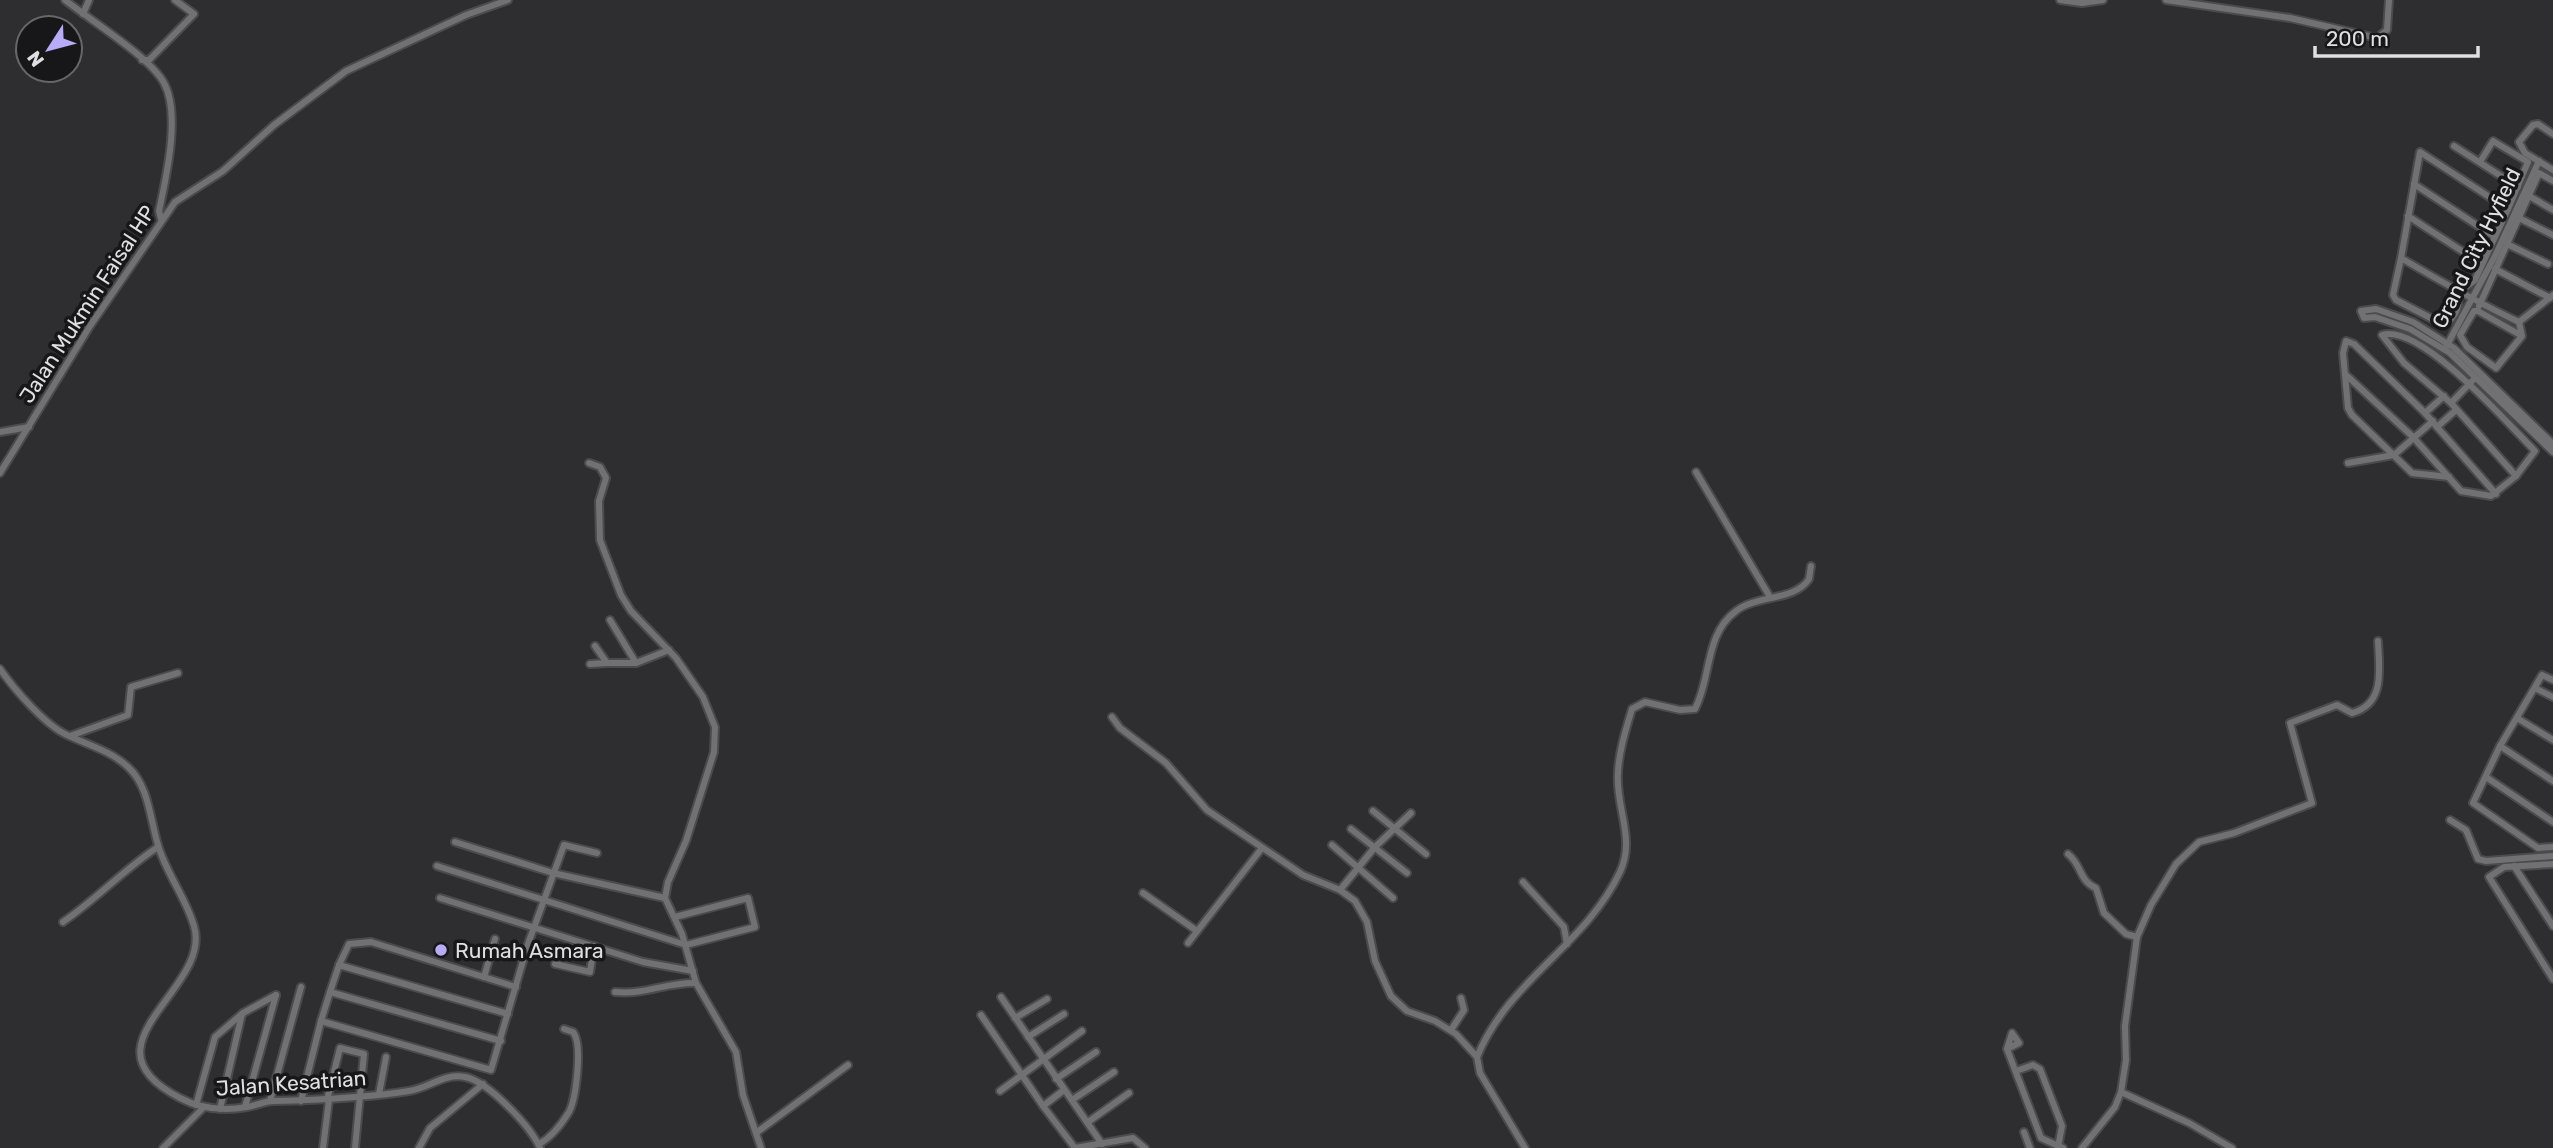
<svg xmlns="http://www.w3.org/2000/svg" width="2553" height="1148" viewBox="0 0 2553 1148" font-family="Rubik,sans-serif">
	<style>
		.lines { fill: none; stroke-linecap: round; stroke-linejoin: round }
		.street-casing { stroke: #4b4b4d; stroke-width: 10 }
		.street { stroke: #717073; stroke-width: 6 }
		.poi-dot { fill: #b8abf7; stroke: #171618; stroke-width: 2.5 }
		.labels { text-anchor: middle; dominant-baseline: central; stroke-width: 7; stroke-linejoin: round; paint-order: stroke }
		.street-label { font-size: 21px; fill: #e0e0e2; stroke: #171618 }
		.poi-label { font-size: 21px; fill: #e0e0e2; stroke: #171618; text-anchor: start }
	</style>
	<rect width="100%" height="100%" fill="#2e2e31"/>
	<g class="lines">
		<!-- street casing -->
		<g class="street-casing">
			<g id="street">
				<path d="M 65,0 C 90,20 150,57 164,83 C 181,114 166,178 159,211 L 161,219"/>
				<polyline points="2060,0 2082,3 2103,0"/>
				<polyline points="2166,0 2290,18 2377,38 2387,30 2389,0"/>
				<polyline points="83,14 89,0"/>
				<polyline points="142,60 149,60 194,14 175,0"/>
				<polyline points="2553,134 2538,124 2533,125 2519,142 2525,153 2553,170"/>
				<polyline points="2454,146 2518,187"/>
				<polyline points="2480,162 2493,141 2528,162 2508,209"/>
				<polyline points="2414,184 2495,237"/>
				<polyline points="2529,196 2553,210"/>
				<polyline points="2408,216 2482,264"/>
				<polyline points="2519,218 2553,235"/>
				<polyline points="2507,244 2548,264"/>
				<path d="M 2401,258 L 2420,152 L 2508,209 L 2475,280 L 2459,292 C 2459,308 2457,316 2444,325 L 2396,300 L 2393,295 L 2401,258 C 2440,281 2478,303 2519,322 L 2553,295"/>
				<polyline points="2495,269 2550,298"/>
				<polyline points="2479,306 2539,173 2553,181"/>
				<polyline points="2519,322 2522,336 2496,368 2467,347 2460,335 2474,311 2478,311 2522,336"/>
				<polyline points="2446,347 2495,256 2539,161"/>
				<polyline points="2345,374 2412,436 2461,491 2491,496 2516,476 2451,403"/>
				<path d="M 2475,378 L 2451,403 L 2404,363 L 2382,335 C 2421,323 2508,424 2535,451 L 2516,476"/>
				<polyline points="2444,396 2425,413 2437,427 2456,410"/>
				<polyline points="2425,413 2354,344 2346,341 2343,353 2348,408 2352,415 2412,473 2449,477"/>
				<polyline points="2437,427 2496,494"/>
				<polyline points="0,432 29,427"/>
				<polyline points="2553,444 2454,348 2413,322 2376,309 2361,311 2364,318 2375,317 2410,329 2450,353 2553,452"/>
				<polyline points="2394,455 2433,421"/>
				<polyline points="589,463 600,467 606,478 599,501 600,540 621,595 631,611 676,658 703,697 715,727 714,752 686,841 668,882 665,898 682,934 696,983 736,1052 743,1095 761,1148"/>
				<polyline points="2348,463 2394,455"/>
				<polyline points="1696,472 1770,597"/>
				<polyline points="0,473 90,326 175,202 223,171 274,125 346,71 466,15 508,0"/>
				<polyline points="610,620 636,663 669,650"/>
				<polyline points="595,646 607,663 636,663"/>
				<polyline points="590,664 607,663"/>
				<path d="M 0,669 C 14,689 45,725 67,735 C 88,745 111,751 128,767 C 149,786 150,819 158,845 C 166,873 186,898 194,926 C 213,990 75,1044 180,1098 C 201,1109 225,1111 247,1107 C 255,1106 265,1101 273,1101 C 318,1100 364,1098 409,1091 C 429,1088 444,1073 465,1077 C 488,1081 531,1127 540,1148"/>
				<polyline points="2553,680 2542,675 2500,746 2473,803 2538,848 2553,847"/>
				<polyline points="2535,688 2553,697"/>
				<polyline points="1112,717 1120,728 1166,763 1207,810 1303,875 1340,890 1355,901 1367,922 1375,961 1391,996 1407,1011 1435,1021 1456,1034 1477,1057"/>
				<polyline points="2517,718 2553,740"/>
				<polyline points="70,736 128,715 131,687 178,673"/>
				<polyline points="2500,746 2553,781"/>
				<polyline points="2486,777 2553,822"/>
				<polyline points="1373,811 1426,854"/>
				<polyline points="2450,820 2466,830 2478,859 2486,861 2553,856"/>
				<polyline points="1351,829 1407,873"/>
				<polyline points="455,842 553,873 665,898"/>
				<polyline points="1332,845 1393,898"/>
				<path d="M 2068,854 C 2082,865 2079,881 2096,888 L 2104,913 L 2126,934 L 2137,937"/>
				<polyline points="2553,864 2504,867 2489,877 2553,979"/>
				<polyline points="437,866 686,945 755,927 748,898 675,917"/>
				<polyline points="2514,866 2553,926"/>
				<polyline points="1523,882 1564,927 1567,944"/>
				<polyline points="1340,890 1375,847 1411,813"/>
				<polyline points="1143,893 1197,931"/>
				<polyline points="440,898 643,962 693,971"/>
				<path d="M 63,922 C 97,899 124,869 158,847"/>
				<polyline points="1188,943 1262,848"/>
				<polyline points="555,964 590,972 594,946"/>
				<polyline points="339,965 349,944 371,942 516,987"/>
				<polyline points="484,977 495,939"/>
				<polyline points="330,992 321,1021 491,1070 528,944 564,845 597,853"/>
				<path d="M 615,992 C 647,995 666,982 696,983"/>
				<polyline points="1001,997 1102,1144"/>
				<polyline points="981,1015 1043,1106"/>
				<polyline points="1015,1018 1047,999"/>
				<polyline points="1451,1030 1464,1010 1461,998"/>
				<polyline points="1028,1037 1064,1014"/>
				<polyline points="501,1041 330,992 339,965 508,1014"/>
				<polyline points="2007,1049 2019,1043 2012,1033 2007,1049 2041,1138 2063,1148"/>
				<polyline points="2016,1071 2033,1065 2040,1069 2062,1126 2058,1147"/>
				<polyline points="1056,1079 1096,1052"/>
				<polyline points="1064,1090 1043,1106 1075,1148"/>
				<polyline points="1000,1091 1082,1031"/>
				<polyline points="2121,1092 2189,1123 2232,1148"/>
				<polyline points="379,1094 386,1057"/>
				<polyline points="327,1100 340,1048 364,1054 355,1148"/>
				<polyline points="1072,1100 1114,1072"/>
				<polyline points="270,1101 301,987"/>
				<polyline points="301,1101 321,1021"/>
				<polyline points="196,1105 215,1037 243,1013 276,995"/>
				<polyline points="245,1107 276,995"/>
				<polyline points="220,1109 242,1014"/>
				<polyline points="1088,1122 1129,1093"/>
				<polyline points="2024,1132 2030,1148"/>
				<polyline points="756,1133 848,1065"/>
				<path d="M 539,1144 C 552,1137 561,1125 569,1112 C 576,1099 583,1044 573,1032 L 564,1029"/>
				<polyline points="163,1148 204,1107"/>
				<polyline points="323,1148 329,1100"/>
				<polyline points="419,1148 430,1128 483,1084"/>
				<polyline points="1075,1148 1133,1138 1145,1148"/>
				<path d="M 1525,1148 L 1480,1073 L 1477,1057 C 1509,979 1585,946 1620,872 C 1636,838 1615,807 1618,772 C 1619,751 1626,729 1632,709 L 1645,702 L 1680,710 L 1695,709 C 1712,677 1704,635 1736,611 C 1756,595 1795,601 1809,579 L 1811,566"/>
				<path d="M 2082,1148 L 2115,1107 L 2121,1092 L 2126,1060 L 2125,1026 L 2137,937 L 2151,905 L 2176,864 L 2199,842 L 2234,833 L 2312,803 L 2290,723 L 2337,705 L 2352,713 C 2386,704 2379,668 2378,641"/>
			</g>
		</g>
		<!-- street -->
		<use href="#street" class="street"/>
	</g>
	<!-- markers -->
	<circle class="poi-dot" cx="441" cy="950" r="7"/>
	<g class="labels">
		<!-- street labels -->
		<g class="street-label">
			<text transform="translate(2476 248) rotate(-64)">Grand City Hyfield</text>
			<text transform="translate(87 304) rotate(-57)">Jalan Mukmin Faisal HP</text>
			<text transform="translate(291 1083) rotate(-4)">Jalan Kesatrian</text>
		</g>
		<!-- poi labels -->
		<g class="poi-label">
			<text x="455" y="950">Rumah Asmara</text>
		</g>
	</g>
	<!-- north arrow -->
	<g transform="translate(49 49) rotate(234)"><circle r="33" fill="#171618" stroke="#676769" stroke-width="2"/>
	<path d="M0-5L12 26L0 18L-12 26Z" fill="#b8abf7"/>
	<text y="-10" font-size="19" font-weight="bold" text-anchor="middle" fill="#e0e0e2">N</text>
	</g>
	<!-- scale -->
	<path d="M2315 46v10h163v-10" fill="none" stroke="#e0e0e2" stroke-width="3.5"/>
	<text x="2326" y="46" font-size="21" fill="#e0e0e2" stroke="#171618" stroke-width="5" paint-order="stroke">200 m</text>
</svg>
